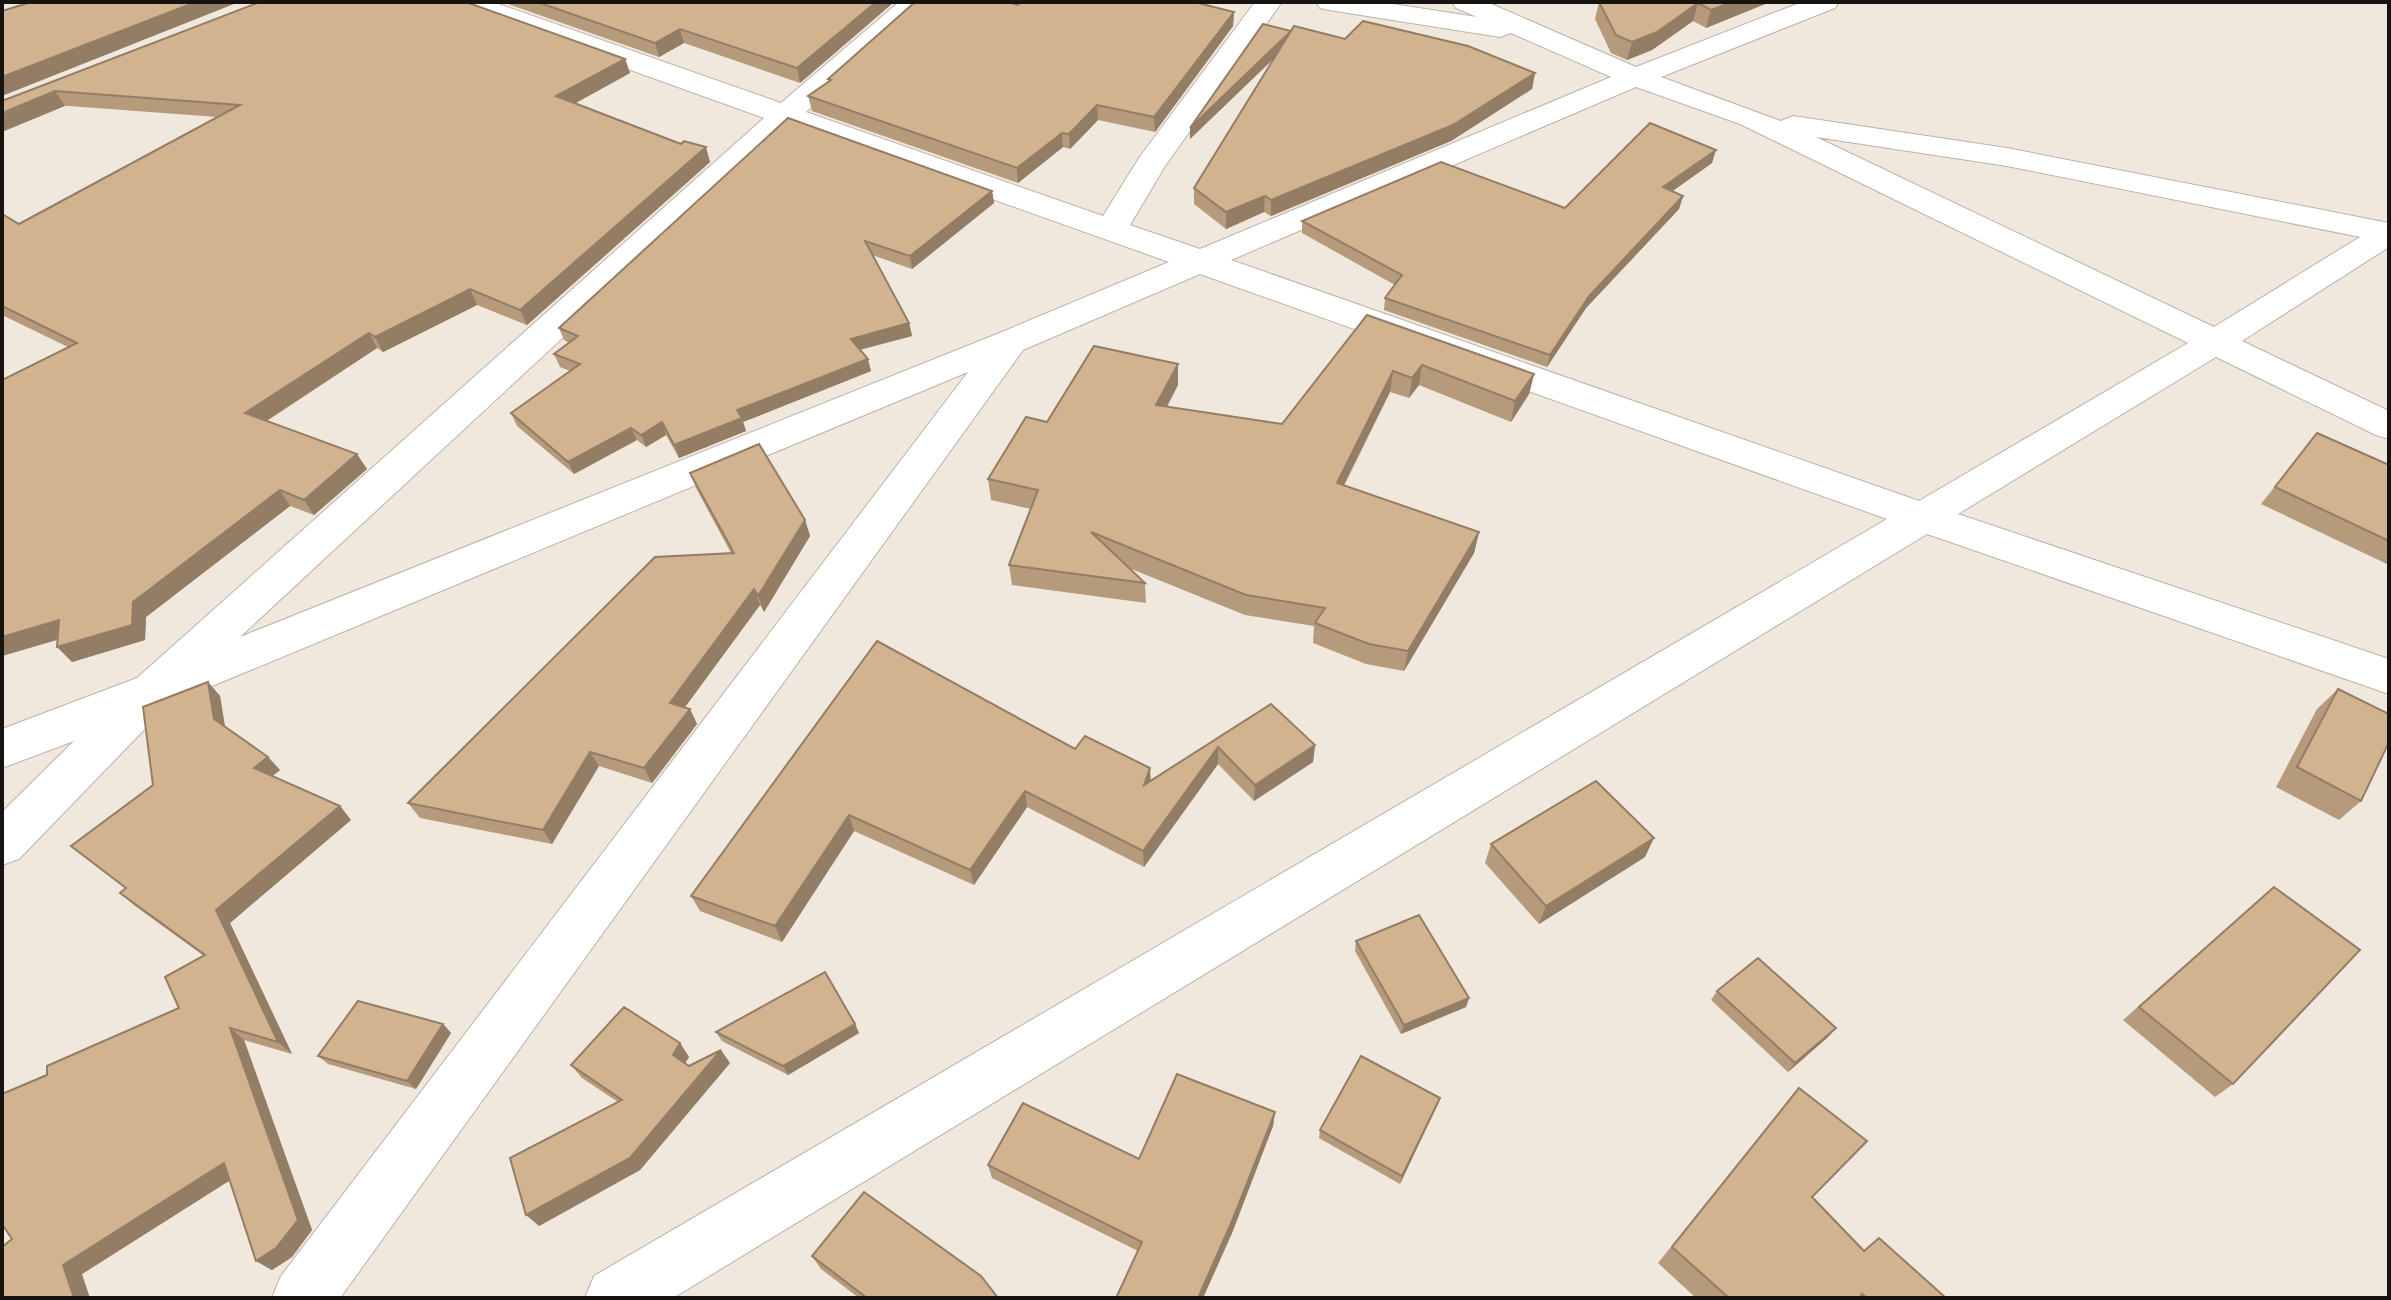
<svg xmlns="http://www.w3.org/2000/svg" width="2391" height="1300" viewBox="0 0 2391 1300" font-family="'PT Sans',sans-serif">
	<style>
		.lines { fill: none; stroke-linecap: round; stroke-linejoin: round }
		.street-casing { stroke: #bcb3aa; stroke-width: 2 }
		.street { fill: #fff; fill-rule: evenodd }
		.wall { fill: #b59a7c }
		.shaded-wall { fill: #937d65 }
		.building { fill: #d2b390; stroke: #937d65; stroke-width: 2 }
	</style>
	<rect width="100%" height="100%" fill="#f0e7dd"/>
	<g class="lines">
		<!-- street casing -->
		<g class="street-casing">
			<path id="street" d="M 454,2 L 493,2 L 781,103 L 899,2 L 928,2 L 806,112 L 1103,216 L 1139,158 L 1255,2 L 1282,2 L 1165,166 L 1130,225 L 1200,249 L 1611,77 L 1511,33 L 1500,37 L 1329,10 L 1320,8 L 1316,2 L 1380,2 L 1477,17 L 1456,8 L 1452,2 L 1487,2 L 1636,67 L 1802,2 L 1839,2 L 1835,8 L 1661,77 L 1781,121 L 1793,116 L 2007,148 L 2389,223 L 2389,247 L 2242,341 L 2389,411 L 2389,439 L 2376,435 L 2216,357 L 1958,514 L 2389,659 L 2389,694 L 1927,534 L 673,1298 L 585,1298 L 594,1276 L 1887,519 L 1200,274 L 1023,350 L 340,1298 L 272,1298 L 281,1276 L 968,372 L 169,704 L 19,859 L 2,865 L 2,812 L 74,741 L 2,768 L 2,729 L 137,678 L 764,118 L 458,8 ZM 1636,87 L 1740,124 L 2188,343 L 1919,501 L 1231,260 ZM 790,127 L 1169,262 L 997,334 L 240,637 ZM 1816,137 L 2007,166 L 2360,237 L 2214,327 Z"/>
		</g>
		<!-- street -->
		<use href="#street" class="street"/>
	</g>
	<!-- wall -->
	<g class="wall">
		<polygon points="260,2 625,59 630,73 574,104 710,162 527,325 477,305 383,352 377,348 267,421 367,469 314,515 290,506 146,617 145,640 72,662 58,639 2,656 68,347 2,315 2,214 19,224 217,117 2,101"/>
		<polygon points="502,2 894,2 800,83 684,43 659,57"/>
		<polygon points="1599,2 1770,2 1706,28 1693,21 1652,50 1627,60 1611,53 1595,19"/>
		<polygon points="1017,5 1234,12 1233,26 1155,132 1098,120 1070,149 1063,147 1018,183 812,111 808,96 829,81 828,79"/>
		<polygon points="1291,31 1535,73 1532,89 1451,141 1271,216 1264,212 1226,229 1194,204 1194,188 1275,57 1190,139 1190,128"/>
		<polygon points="1712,163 1672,191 1683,196 1679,209 1586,308 1547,367 1384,310 1385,298 1395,285 1302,233 1302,221 1565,208"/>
		<polygon points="992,191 994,203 912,269 872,255 909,323 912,336 860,350 871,371 743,422 746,431 679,458 666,435 646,447 637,440 574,474 517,426 511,413 570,371 560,367 554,354 569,343 564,340 559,328"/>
		<polygon points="1367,315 1534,374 1529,394 1511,422 1419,385 1409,398 1390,392 1344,486 1479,532 1474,553 1404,671 1366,664 1313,643 1314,626 1245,615 1129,568 1145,583 1146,603 1012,585 1009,565 1031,509 991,500 988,479 1047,422 1178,364 1178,385 1167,407 1282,424"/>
		<polygon points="2317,433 2389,465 2389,565 2261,504"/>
		<polygon points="690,473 805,520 810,536 764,612 760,605 685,707 690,709 697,724 652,783 599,766 552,844 420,818 408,803 731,553 696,488"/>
		<polygon points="877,641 1075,749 1150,768 1150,781 1271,704 1315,745 1313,762 1254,801 1218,764 1144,867 1027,807 974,885 854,831 782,942 700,911 691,896"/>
		<polygon points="208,682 220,696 225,727 268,757 280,770 272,776 340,806 351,820 230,923 292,1054 244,1040 312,1230 292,1257 272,1270 256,1261 230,1180 82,1274 12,1239 47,1075 179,1008 204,956 135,906 120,893 125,888 71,846 153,785"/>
		<polygon points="2338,689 2361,801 2339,820 2276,787 2317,709"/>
		<polygon points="1491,844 1645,857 1539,924 1485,863"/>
		<polygon points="2274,887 2233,1084 2215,1097 2123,1020"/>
		<polygon points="1356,941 1469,998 1466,1007 1401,1034 1355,951"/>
		<polygon points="1717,991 1836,1028 1828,1037 1788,1072 1711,1000"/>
		<polygon points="443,1024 451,1033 416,1089 328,1064 318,1056"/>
		<polygon points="855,1024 859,1033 788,1075 722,1041 716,1032"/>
		<polygon points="680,1043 689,1057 685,1063 689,1066 730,1063 640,1170 539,1226 618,1102 582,1078 571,1065"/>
		<polygon points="1440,1098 1400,1184 1319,1138 1320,1130"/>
		<polygon points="1783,1108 1812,1197 1864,1251 1946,1298 1696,1298 1658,1263"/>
		<polygon points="1275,1112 1273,1126 1232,1233 1203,1298 1116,1298 1138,1251 992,1178 988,1165 1139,1159"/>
		<polygon points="812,1256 998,1298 859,1298 821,1269"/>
	</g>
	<!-- shaded-wall -->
	<g class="shaded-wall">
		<polygon points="196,2 239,2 2,96 2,77"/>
		<polygon points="876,2 894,2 800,83 797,68"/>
		<polygon points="1732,2 1770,2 1706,28 1711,10"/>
		<polygon points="1698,3 1693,21 1652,50 1627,60 1632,42"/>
		<polygon points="1234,12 1233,26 1155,132 1154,117"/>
		<polygon points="680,29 684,43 659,57 655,43"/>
		<polygon points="1292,31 1292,41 1190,139 1190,128"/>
		<polygon points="625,59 630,73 561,111 556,96"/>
		<polygon points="1535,73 1532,89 1451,141 1271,216 1271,200"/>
		<polygon points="55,91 65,106 2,132 2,114"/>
		<polygon points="1097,105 1098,120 1070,149 1069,134"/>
		<polygon points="1062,133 1063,147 1018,183 1017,168"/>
		<polygon points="706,147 710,162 527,325 520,310"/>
		<polygon points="1716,150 1712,163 1660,200 1663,187"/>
		<polygon points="992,191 994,203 912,269 910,256"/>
		<polygon points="1265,196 1264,212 1226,229 1226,212"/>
		<polygon points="1683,196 1679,209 1586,308 1547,367 1550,355 1589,296"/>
		<polygon points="470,289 477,305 383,352 375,337"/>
		<polygon points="909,323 912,336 854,351 851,339"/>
		<polygon points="369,333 377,348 255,428 245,413"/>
		<polygon points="868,359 871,371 743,422 746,431 679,458 674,445 737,410"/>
		<polygon points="1178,364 1178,385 1156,426 1156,405"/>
		<polygon points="1422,365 1419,385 1409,398 1412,378"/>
		<polygon points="1393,371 1390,392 1334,504 1337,483"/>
		<polygon points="1534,374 1529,394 1511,422 1515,401"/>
		<polygon points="662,422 666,435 646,447 641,435"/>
		<polygon points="631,428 637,440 574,474 568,462"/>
		<polygon points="357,454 367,469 314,515 304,500"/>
		<polygon points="280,490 290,506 146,617 145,640 72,662 57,647"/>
		<polygon points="805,520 810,536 764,612 758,596"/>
		<polygon points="1479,532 1474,553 1404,671 1408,651"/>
		<polygon points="754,589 760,605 677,718 670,703"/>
		<polygon points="59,620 74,635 2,656 2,637"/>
		<polygon points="208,682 220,696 226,733 214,719"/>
		<polygon points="690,709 697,724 652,783 644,768"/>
		<polygon points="1315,745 1313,762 1254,801 1255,785"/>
		<polygon points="1218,747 1218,764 1144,867 1143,851"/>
		<polygon points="590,752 599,766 552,844 543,830"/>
		<polygon points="268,757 280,770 266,781 254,768"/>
		<polygon points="1150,768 1151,784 1144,785"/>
		<polygon points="1025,791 1027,807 974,885 970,870"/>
		<polygon points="340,806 351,820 230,923 292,1054 278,1042 216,910"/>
		<polygon points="849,815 854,831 782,942 775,926"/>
		<polygon points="1654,838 1645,857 1539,924 1546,906"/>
		<polygon points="1469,998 1466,1007 1401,1034 1404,1025"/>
		<polygon points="443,1024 451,1033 416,1089 407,1081"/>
		<polygon points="855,1024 859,1033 788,1075 783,1066"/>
		<polygon points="230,1028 244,1040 312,1230 292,1257 272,1270 256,1261"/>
		<polygon points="1836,1028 1828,1037 1788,1072 1795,1063"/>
		<polygon points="680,1043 689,1057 682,1068 673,1055"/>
		<polygon points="721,1050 730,1063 640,1170 539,1226 526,1215"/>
		<polygon points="1440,1098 1437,1106 1400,1184 1402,1176"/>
		<polygon points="1275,1112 1273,1126 1232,1233 1203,1298 1198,1298"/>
		<polygon points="224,1163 240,1174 82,1274 90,1298 74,1298 63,1265"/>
	</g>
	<!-- building -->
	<g class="building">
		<polygon points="31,2 196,2 2,77 2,11"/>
		<polygon points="260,2 466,2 625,59 556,96 681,144 684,141 706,147 520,310 470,289 375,337 369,333 245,413 357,454 304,500 280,490 133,602 132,625 57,647 59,620 2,637 2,380 77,343 2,306 2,214 19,224 240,105 55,91 2,113 2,101"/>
		<polygon points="537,2 876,2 797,68 680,29 655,43"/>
		<polygon points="915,2 1009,2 1017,5 1022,2 1194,2 1234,12 1154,117 1097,105 1069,134 1062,133 1017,168 808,96 831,80 828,79"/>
		<polygon points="1599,2 1732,2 1711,10 1698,3 1657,32 1632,42 1616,35"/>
		<polygon points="1363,21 1468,46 1535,73 1453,125 1271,200 1265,196 1226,212 1194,188 1294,26 1345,39"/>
		<polygon points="1263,24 1291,31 1190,128"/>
		<polygon points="788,118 992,191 910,256 865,241 909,323 851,339 868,359 737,410 742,418 674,445 662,422 641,435 631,428 568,462 511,413 580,364 554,354 578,336 559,328"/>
		<polygon points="1650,123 1716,150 1663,187 1683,196 1589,296 1550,355 1385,298 1402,275 1302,221 1441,162 1565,208"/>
		<polygon points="1367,315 1534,374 1515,401 1422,365 1412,378 1393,371 1337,483 1479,532 1408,651 1369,644 1315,623 1325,608 1246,595 1091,532 1145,583 1009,565 1038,490 988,479 1026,417 1047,422 1094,346 1178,364 1156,405 1282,424"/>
		<polygon points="2317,433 2389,465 2389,541 2275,487"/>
		<polygon points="759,444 805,520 758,596 754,589 670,703 690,709 644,768 590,752 543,830 408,803 655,557 734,553 690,473"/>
		<polygon points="877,641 1075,749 1085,736 1150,768 1144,785 1271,704 1315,745 1255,785 1218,747 1143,851 1025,791 970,870 849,815 775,926 691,896"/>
		<polygon points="208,682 214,719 268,757 254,768 340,806 216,910 278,1042 230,1028 298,1220 276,1248 256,1261 224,1163 63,1265 74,1298 2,1298 2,1247 12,1239 2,1224 2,1094 47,1075 47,1066 179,1008 165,977 205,955 120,893 126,888 71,846 153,785 143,707"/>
		<polygon points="2338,689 2389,714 2389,742 2361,801 2297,767"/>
		<polygon points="1596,781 1654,838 1546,906 1491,844"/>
		<polygon points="2274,887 2360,950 2233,1084 2139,1007"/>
		<polygon points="1419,915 1469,998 1404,1025 1356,941"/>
		<polygon points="1758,958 1836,1028 1795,1063 1717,991"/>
		<polygon points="825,972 855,1024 783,1066 716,1032"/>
		<polygon points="358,1001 443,1024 407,1081 318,1056"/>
		<polygon points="624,1007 680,1043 673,1055 689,1066 721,1050 630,1158 526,1215 510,1158 622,1100 571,1065"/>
		<polygon points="1361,1056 1440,1098 1402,1176 1320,1130"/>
		<polygon points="1177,1074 1275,1112 1232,1221 1198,1298 1116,1298 1142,1242 988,1165 1023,1103 1139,1159"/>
		<polygon points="1799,1088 1867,1141 1812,1197 1864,1251 1879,1238 1946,1298 1867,1298 1862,1294 1860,1298 1729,1298 1672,1247"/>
		<polygon points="864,1192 981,1276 998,1298 867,1298 812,1256"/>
	</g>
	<!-- border -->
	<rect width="2391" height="1300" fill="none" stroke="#161310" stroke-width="8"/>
</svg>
